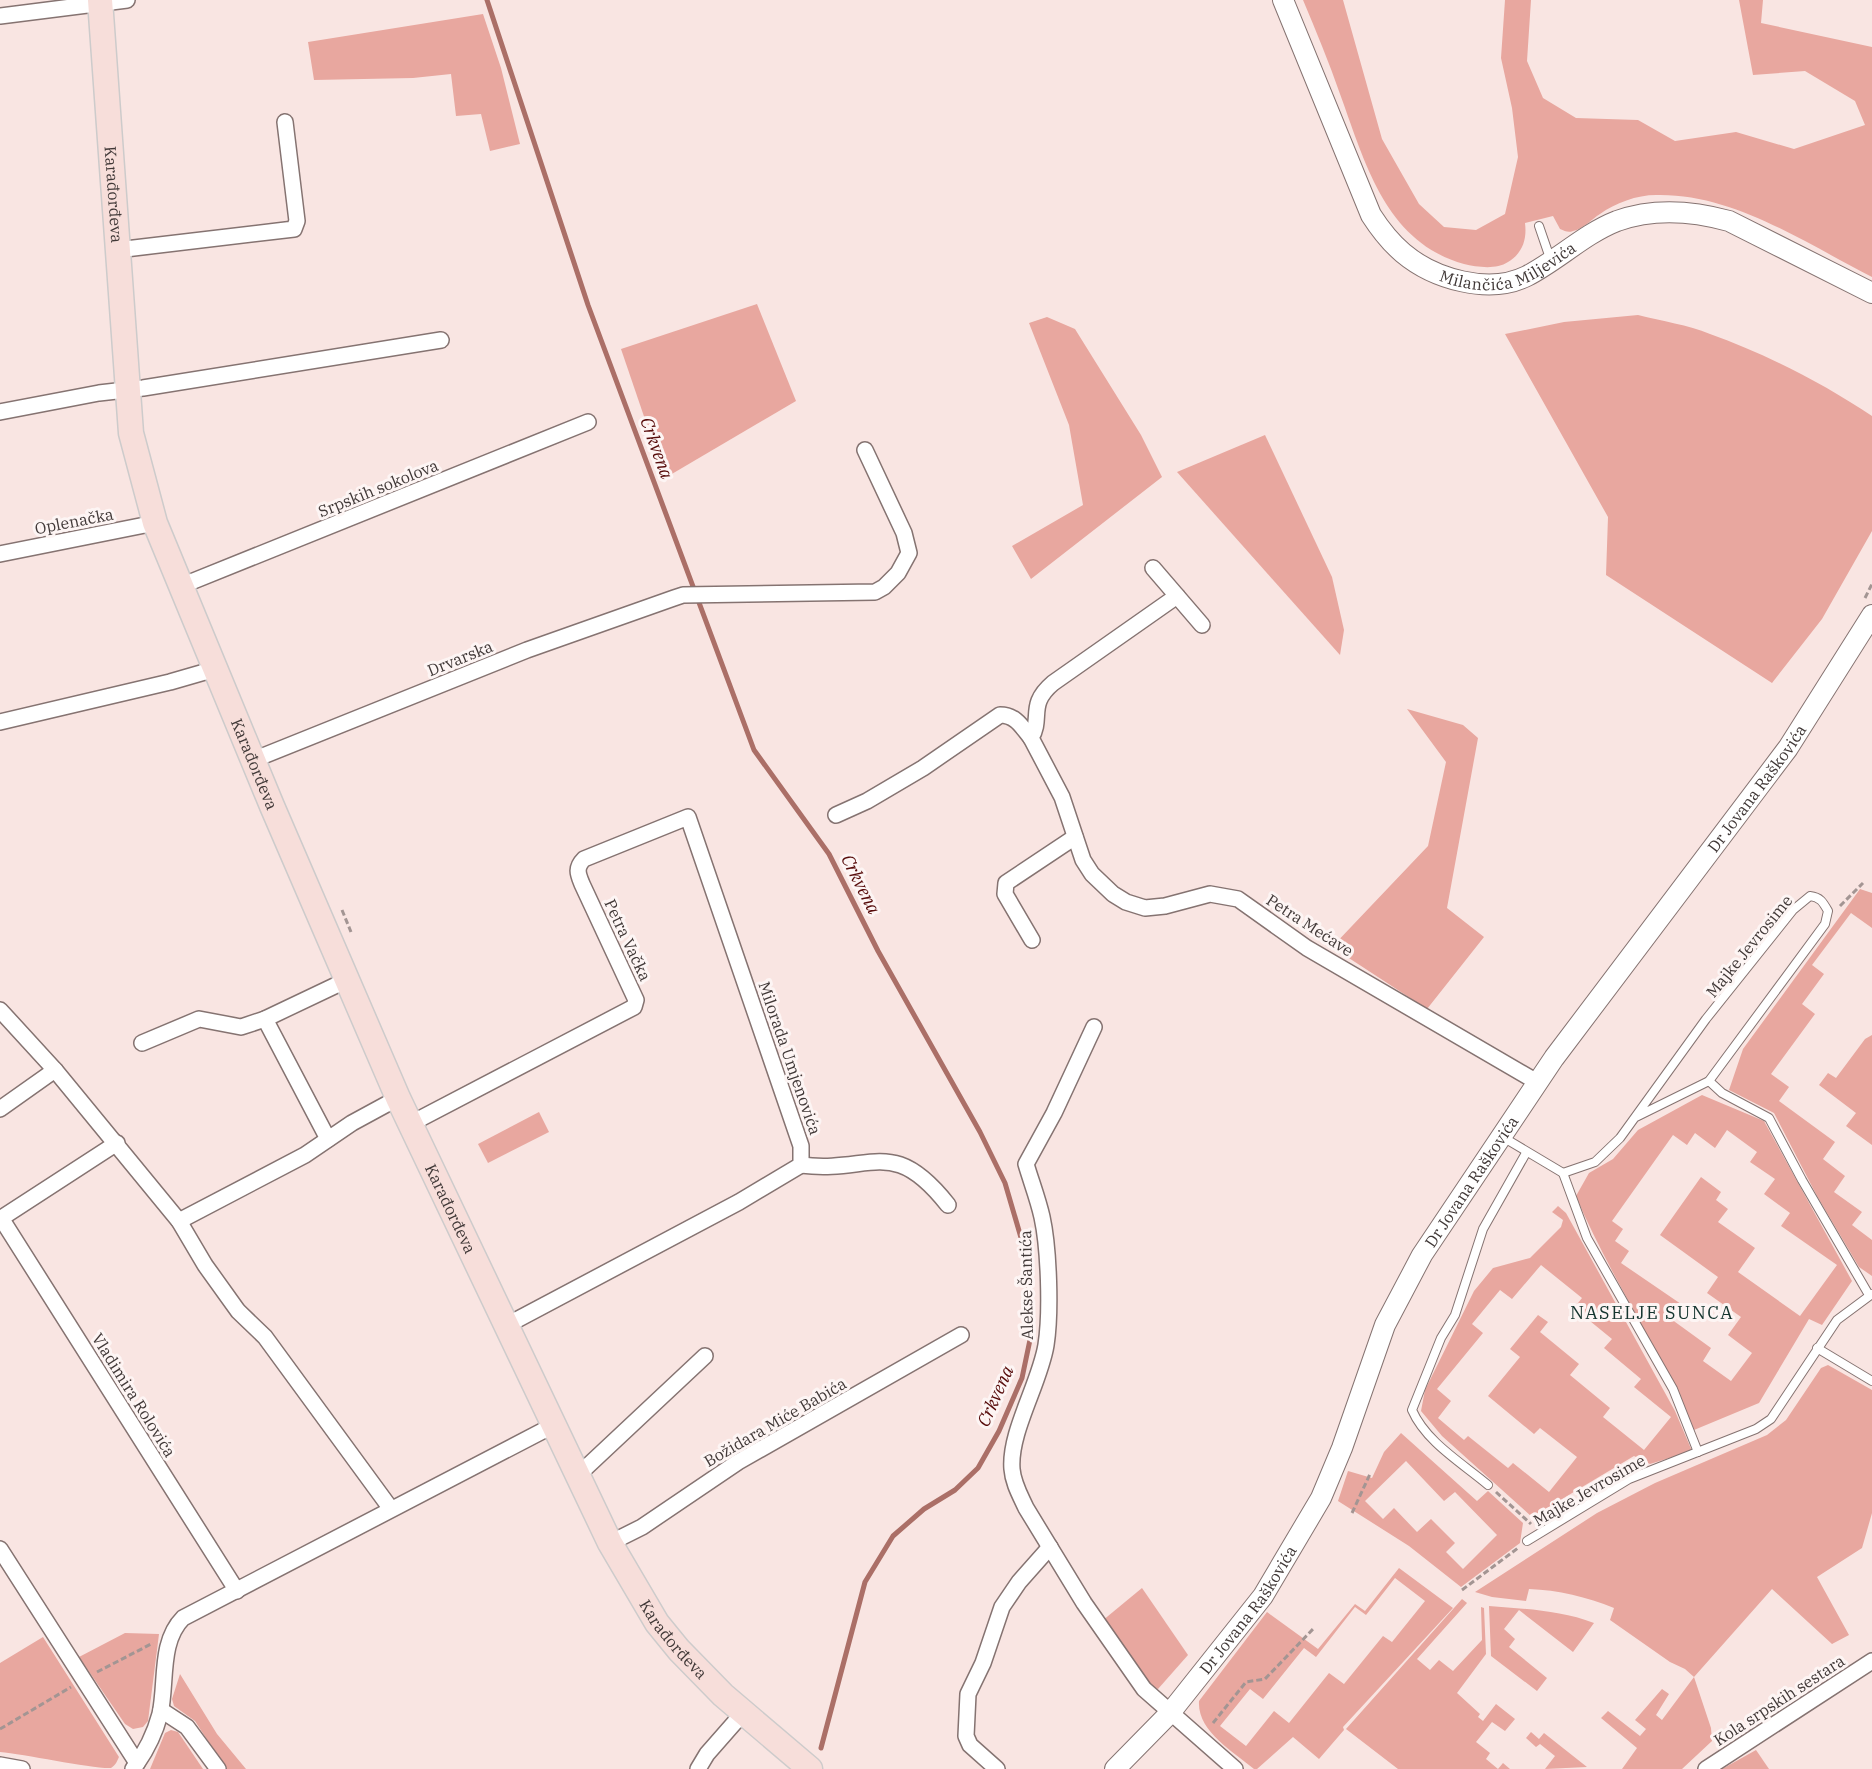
<svg xmlns="http://www.w3.org/2000/svg" width="1872" height="1769" viewBox="0 0 1872 1769" font-family="'IBM Plex Serif',serif">
	<style>
		.green { fill: #e8a79f; fill-rule: evenodd }
		.lines { fill: none; stroke-linecap: round; stroke-linejoin: round }
		.stream { stroke: #ab6f67; stroke-width: 5 }
		.service-casing { stroke: #857371; stroke-width: 10 }
		.minor-casing { stroke: #857371; stroke-width: 18 }
		.tertiary-casing { stroke: #857371; stroke-width: 22 }
		.primary-casing { stroke: #cdcbcb; stroke-width: 27 }
		.path { stroke: #a39593; stroke-width: 3; stroke-dasharray: 6 3; stroke-linecap: butt }
		.service { stroke: #fff; stroke-width: 8 }
		.minor { stroke: #fff; stroke-width: 15 }
		.tertiary { stroke: #fff; stroke-width: 20 }
		.primary { stroke: #f7deda; stroke-width: 24 }
		.labels { text-anchor: middle; dominant-baseline: central; stroke-width: 6; stroke-linejoin: round; paint-order: stroke }
		.street-label { font-size: 16px; fill: #403837; stroke: #fdf5f4 }
		.water-label { font-size: 18px; font-style: italic; fill: #560a09; stroke: #fdf5f4 }
		.neighbourhood-label { font-size: 18px; letter-spacing: 1.5px; fill: #15352f; stroke: #fdf5f4 }
	</style>
	<rect width="100%" height="100%" fill="#f9e5e2"/>
	<!-- green -->
	<g class="green">
		<path d="M 1303,0 L 1343,0 L 1382,139 L 1419,204 L 1444,227 L 1476,230 L 1505,214 L 1518,157 L 1512,108 L 1501,58 L 1505,0 L 1531,0 L 1527,61 L 1543,98 L 1576,118 L 1638,120 L 1675,141 L 1736,132 L 1794,149 L 1865,125 L 1855,101 L 1805,71 L 1753,75 L 1739,0 L 1763,0 L 1761,23 L 1872,47 L 1872,277 C 1805,243 1733,193 1656,195 C 1637,195 1615,203 1600,214 C 1592,219 1583,229 1573,231 C 1568,233 1565,231 1560,229 L 1553,216 L 1525,223 C 1527,239 1523,253 1508,262 C 1496,270 1477,267 1464,264 C 1385,242 1365,162 1340,94 C 1329,62 1316,31 1303,0 Z"/>
		<polygon points="483,14 501,68 520,144 490,151 481,114 456,116 451,74 413,78 314,80 308,42"/>
		<polygon points="757,304 796,401 665,478 621,349"/>
		<path d="M 1638,315 C 1662,321 1688,325 1710,334 C 1766,354 1823,383 1872,416 L 1872,531 L 1822,619 L 1772,683 L 1606,575 L 1608,517 L 1505,334 L 1564,322 Z"/>
		<polygon points="1047,317 1075,329 1141,435 1162,477 1031,579 1012,546 1083,505 1069,425 1029,323"/>
		<polygon points="1265,435 1332,577 1344,630 1340,655 1177,472"/>
		<polygon points="1407,709 1463,725 1478,738 1447,908 1484,937 1427,1009 1332,947 1428,846 1446,762"/>
		<polygon points="1860,889 1872,893 1872,928 1851,913 1812,965 1824,974 1802,1004 1815,1014 1771,1074 1789,1087 1779,1101 1835,1142 1823,1159 1845,1176 1834,1192 1862,1212 1852,1225 1872,1240 1872,1276 1859,1267 1817,1196 1774,1113 1729,1090 1743,1049"/>
		<polygon points="1872,1035 1872,1145 1846,1126 1856,1113 1819,1085 1828,1073 1836,1078 1865,1039"/>
		<path d="M 1702,1095 L 1764,1121 L 1852,1281 L 1822,1325 L 1809,1319 L 1759,1403 L 1694,1430 C 1660,1349 1610,1277 1576,1196 L 1589,1173 L 1613,1159 L 1638,1130 ZM 1727,1130 L 1757,1152 L 1750,1162 L 1775,1179 L 1764,1194 L 1790,1213 L 1781,1226 L 1837,1265 L 1800,1316 L 1738,1272 L 1755,1248 L 1718,1222 L 1728,1209 L 1716,1200 L 1721,1192 L 1701,1177 L 1660,1235 L 1718,1277 L 1707,1293 L 1741,1317 L 1728,1335 L 1752,1353 L 1731,1381 L 1703,1361 L 1711,1348 L 1671,1319 L 1681,1304 L 1621,1263 L 1629,1251 L 1615,1241 L 1623,1229 L 1612,1221 L 1673,1135 L 1687,1145 L 1695,1133 L 1715,1148 Z"/>
		<polygon points="539,1112 549,1132 488,1163 478,1144"/>
		<path d="M 1558,1206 L 1566,1213 L 1675,1411 L 1692,1451 L 1650,1464 L 1634,1456 L 1532,1517 L 1442,1436 L 1421,1411 L 1425,1390 L 1474,1291 L 1493,1268 L 1530,1258 L 1561,1227 L 1563,1220 L 1552,1212 ZM 1541,1265 L 1582,1298 L 1574,1308 L 1612,1339 L 1604,1348 L 1641,1379 L 1634,1387 L 1671,1417 L 1644,1450 L 1603,1417 L 1610,1408 L 1570,1375 L 1579,1364 L 1540,1332 L 1548,1322 L 1538,1315 L 1510,1349 L 1520,1357 L 1488,1396 L 1534,1434 L 1540,1428 L 1577,1457 L 1549,1492 L 1513,1463 L 1508,1468 L 1468,1436 L 1464,1440 L 1438,1418 L 1451,1401 L 1437,1389 L 1483,1333 L 1472,1324 L 1500,1290 L 1512,1299 Z"/>
		<path d="M 1828,1365 L 1872,1390 L 1872,1513 L 1862,1548 L 1817,1577 L 1849,1635 L 1832,1644 L 1772,1589 L 1694,1677 L 1711,1728 L 1712,1741 L 1682,1769 L 1622,1769 L 1637,1748 L 1601,1718 L 1608,1711 L 1640,1736 L 1646,1729 L 1635,1720 L 1662,1689 L 1669,1694 L 1656,1715 L 1662,1720 L 1694,1677 L 1685,1669 L 1670,1662 L 1610,1620 L 1614,1608 C 1587,1597 1558,1590 1529,1589 L 1526,1601 L 1492,1597 L 1475,1592 L 1597,1513 L 1655,1483 L 1767,1435 L 1786,1420 L 1821,1368 Z"/>
		<path d="M 1401,1433 L 1477,1501 L 1488,1491 L 1523,1523 L 1520,1543 L 1461,1587 L 1409,1546 L 1338,1501 L 1348,1471 L 1372,1478 L 1384,1452 ZM 1406,1461 L 1444,1501 L 1455,1492 L 1497,1535 L 1463,1569 L 1446,1552 L 1455,1543 L 1431,1519 L 1417,1532 L 1394,1508 L 1383,1519 L 1365,1501 Z"/>
		<path d="M 1399,1568 L 1453,1608 L 1343,1727 L 1344,1730 L 1319,1759 L 1293,1737 L 1257,1769 L 1254,1769 C 1233,1751 1197,1731 1199,1701 L 1267,1612 L 1318,1649 L 1355,1604 L 1365,1611 ZM 1395,1578 L 1425,1601 L 1392,1642 L 1383,1636 L 1344,1684 L 1329,1673 L 1289,1723 L 1274,1711 L 1246,1746 L 1220,1726 L 1250,1689 L 1263,1699 L 1304,1648 L 1316,1657 L 1355,1607 L 1366,1615 Z"/>
		<polygon points="1142,1588 1188,1655 1158,1689 1151,1687 1102,1621"/>
		<polygon points="1462,1599 1467,1603 1417,1659 1430,1670 1439,1660 1453,1671 1482,1640 1481,1607 1484,1608 1486,1654 1457,1693 1480,1714 1478,1717 1483,1721 1496,1704 1515,1719 1505,1731 1492,1722 1476,1742 1490,1753 1486,1759 1498,1769 1503,1763 1510,1769 1398,1769 1346,1729"/>
		<path d="M 1489,1606 C 1525,1609 1560,1610 1594,1623 L 1573,1652 L 1519,1610 L 1504,1629 L 1515,1639 L 1509,1647 L 1547,1678 L 1537,1691 L 1491,1656 Z"/>
		<polygon points="125,1633 159,1634 148,1721 143,1727 133,1729 125,1724 79,1657"/>
		<path d="M 43,1637 L 119,1757 C 117,1761 116,1765 111,1768 C 93,1769 24,1754 0,1752 L 0,1663 Z"/>
		<polygon points="180,1674 217,1734 246,1769 226,1769 195,1721 174,1706 172,1699"/>
		<polygon points="171,1730 178,1732 203,1769 150,1769 165,1733"/>
		<polygon points="1531,1732 1539,1739 1544,1733 1587,1767 1545,1769 1555,1756 1540,1744 1536,1747 1526,1738"/>
		<polygon points="1756,1750 1769,1769 1722,1769"/>
	</g>
	<g class="lines">
		<!-- stream -->
		<polyline class="stream" points="487,0 588,305 754,750 829,854 878,951 980,1132 1005,1183 1027,1258 1031,1335 1022,1378 999,1431 978,1468 955,1490 924,1509 893,1536 865,1582 821,1748"/>
		<!-- service casing -->
		<g class="service-casing">
			<g id="service">
				<polyline points="1539,226 1551,261"/>
				<polyline points="1709,1081 1722,1093 1769,1118 1802,1180 1869,1295"/>
				<path d="M 1501,1136 L 1563,1173 L 1595,1162 L 1620,1138 L 1706,1019 L 1793,910 L 1810,896 C 1820,897 1823,902 1828,911 L 1825,924 L 1709,1081 L 1636,1117"/>
				<polyline points="1563,1173 1587,1238 1673,1389 1698,1452"/>
				<polyline points="1817,1348 1872,1381"/>
				<path d="M 1488,1485 C 1462,1463 1426,1442 1412,1410 L 1441,1338 L 1455,1315 L 1483,1229 L 1526,1153"/>
				<polyline points="1527,1541 1629,1479 1756,1429 1771,1419 1837,1320 1872,1294"/>
			</g>
		</g>
		<!-- minor casing -->
		<g class="minor-casing">
			<g id="minor">
				<polyline points="0,16 127,0"/>
				<polyline points="117,250 294,229 297,221 285,122"/>
				<polyline points="0,412 99,393 143,388 441,340"/>
				<polyline points="0,554 155,523"/>
				<polyline points="1153,568 1202,625"/>
				<polyline points="181,586 588,422"/>
				<path d="M 1177,596 L 1053,683 C 1027,705 1043,718 1031,738 L 1062,797 L 1083,860 L 1092,874 L 1113,894 L 1126,902 L 1145,908 L 1165,906 L 1210,894 L 1238,899 L 1307,948 L 1537,1082"/>
				<polyline points="0,722 170,682 215,669"/>
				<polyline points="253,760 527,650 674,598 683,595 875,592 884,587 898,573 909,553 904,533 865,450"/>
				<path d="M 836,815 L 867,801 L 923,768 L 1000,715 C 1016,715 1022,727 1031,738"/>
				<polyline points="1032,940 1005,894 1006,883 1075,837"/>
				<polyline points="0,1010 55,1070 179,1221 205,1265 238,1311 265,1337 391,1509"/>
				<polyline points="265,1019 328,1139"/>
				<path d="M 1094,1027 L 1054,1113 L 1026,1164 C 1031,1181 1038,1199 1042,1217 C 1049,1249 1051,1313 1046,1345 C 1040,1383 1009,1432 1012,1469 C 1013,1483 1020,1495 1026,1508 L 1084,1603 L 1144,1689 L 1235,1769"/>
				<polyline points="142,1043 199,1019 241,1027 265,1019 347,980"/>
				<polyline points="0,1109 55,1070"/>
				<path d="M 410,1124 L 634,1007 L 636,1000 L 582,884 C 578,874 575,868 584,859 L 688,817 L 801,1146 L 801,1165 L 739,1202 L 507,1325"/>
				<path d="M 801,1165 C 872,1174 892,1134 948,1205"/>
				<polyline points="1,1218 237,1591"/>
				<polyline points="0,1219 117,1143"/>
				<polyline points="179,1221 305,1155 352,1123 398,1098"/>
				<polyline points="577,1476 705,1356"/>
				<polyline points="610,1543 642,1527 738,1462 961,1335"/>
				<polyline points="0,1549 137,1763"/>
				<polyline points="161,1710 187,1727 218,1769"/>
				<polyline points="0,1765 22,1769"/>
				<path d="M 133,1769 C 145,1753 155,1733 160,1714 C 167,1683 159,1642 183,1618 L 554,1425"/>
				<polyline points="698,1769 707,1754 743,1713"/>
				<polyline points="997,1769 970,1745 966,1736 968,1694 983,1663 1002,1607 1019,1582 1050,1547"/>
				<polyline points="1706,1769 1872,1661"/>
			</g>
		</g>
		<!-- tertiary casing -->
		<g class="tertiary-casing">
			<g id="tertiary">
				<path id="s1" d="M 1283,0 L 1371,215 C 1380,229 1390,242 1403,253 C 1434,279 1489,295 1527,276 C 1558,260 1584,234 1617,221 C 1653,208 1693,211 1729,221 L 1872,293"/>
				<path id="s2" d="M 1115,1769 L 1170,1713 L 1263,1596 L 1321,1498 L 1342,1448 L 1385,1325 L 1422,1255 L 1554,1058 L 1788,748 L 1872,615"/>
			</g>
		</g>
		<!-- primary casing -->
		<g class="primary-casing">
			<g id="primary">
				<path id="s3" d="M 100,0 L 131,433 L 155,523 L 272,806 L 398,1098 L 610,1543 L 657,1623 L 679,1650 L 723,1695 L 810,1769"/>
			</g>
		</g>
		<!-- path -->
		<g class="path">
			<polyline points="1865,598 1872,584"/>
			<polyline points="1840,906 1863,883"/>
			<polyline points="342,910 351,932"/>
			<polyline points="1496,1492 1531,1524"/>
			<polyline points="1352,1513 1370,1474"/>
			<polyline points="1462,1590 1518,1548"/>
			<polyline points="97,1672 153,1643"/>
			<polyline points="1213,1723 1246,1682 1265,1679 1314,1628"/>
			<polyline points="0,1729 71,1687"/>
		</g>
		<!-- service -->
		<use href="#service" class="service"/>
		<!-- minor -->
		<use href="#minor" class="minor"/>
		<!-- tertiary -->
		<use href="#tertiary" class="tertiary"/>
		<!-- primary -->
		<use href="#primary" class="primary"/>
	</g>
	<g class="labels">
		<!-- street labels -->
		<g class="street-label">
			<text stroke="none"><textPath href="#s3" startOffset="195">Karađorđeva</textPath></text>
			<text stroke="none"><textPath href="#s1" startOffset="398">Milančića Miljevića</textPath></text>
			<text transform="translate(378 488) rotate(-22)">Srpskih sokolova</text>
			<text transform="translate(74 521) rotate(-11)">Oplenačka</text>
			<text transform="translate(460 658) rotate(-22)">Drvarska</text>
			<text stroke="none"><textPath href="#s3" startOffset="788">Karađorđeva</textPath></text>
			<text stroke="none"><textPath href="#s2" startOffset="1180">Dr Jovana Raškovića</textPath></text>
			<text transform="translate(1310 925) rotate(33)">Petra Mećave</text>
			<text transform="translate(628 940) rotate(65)">Petra Vačka</text>
			<text transform="translate(1749 946) rotate(-51)">Majke Jevrosime</text>
			<text transform="translate(790 1058) rotate(71)">Milorada Umjenovića</text>
			<text stroke="none"><textPath href="#s2" startOffset="694">Dr Jovana Raškovića</textPath></text>
			<text stroke="none"><textPath href="#s3" startOffset="1274">Karađorđeva</textPath></text>
			<text transform="translate(1026 1285) rotate(-91)">Alekse Šantića</text>
			<text transform="translate(134 1395) rotate(58)">Vladimira Rolovića</text>
			<text transform="translate(775 1422) rotate(-30)">Božidara Miće Babića</text>
			<text transform="translate(1589 1490) rotate(-30)">Majke Jevrosime</text>
			<text stroke="none"><textPath href="#s2" startOffset="208">Dr Jovana Raškovića</textPath></text>
			<text stroke="none"><textPath href="#s3" startOffset="1760">Karađorđeva</textPath></text>
			<text transform="translate(1779 1700) rotate(-33)">Kola srpskih sestara</text>
		</g>
		<!-- water labels -->
		<g class="water-label">
			<text transform="translate(657 448) rotate(70)">Crkvena</text>
			<text transform="translate(861 884) rotate(63)">Crkvena</text>
			<text transform="translate(995 1396) rotate(-66)">Crkvena</text>
		</g>
		<!-- neighbourhood labels -->
		<g class="neighbourhood-label">
			<text x="1652" y="1312">NASELJE SUNCA</text>
		</g>
	</g>
</svg>
